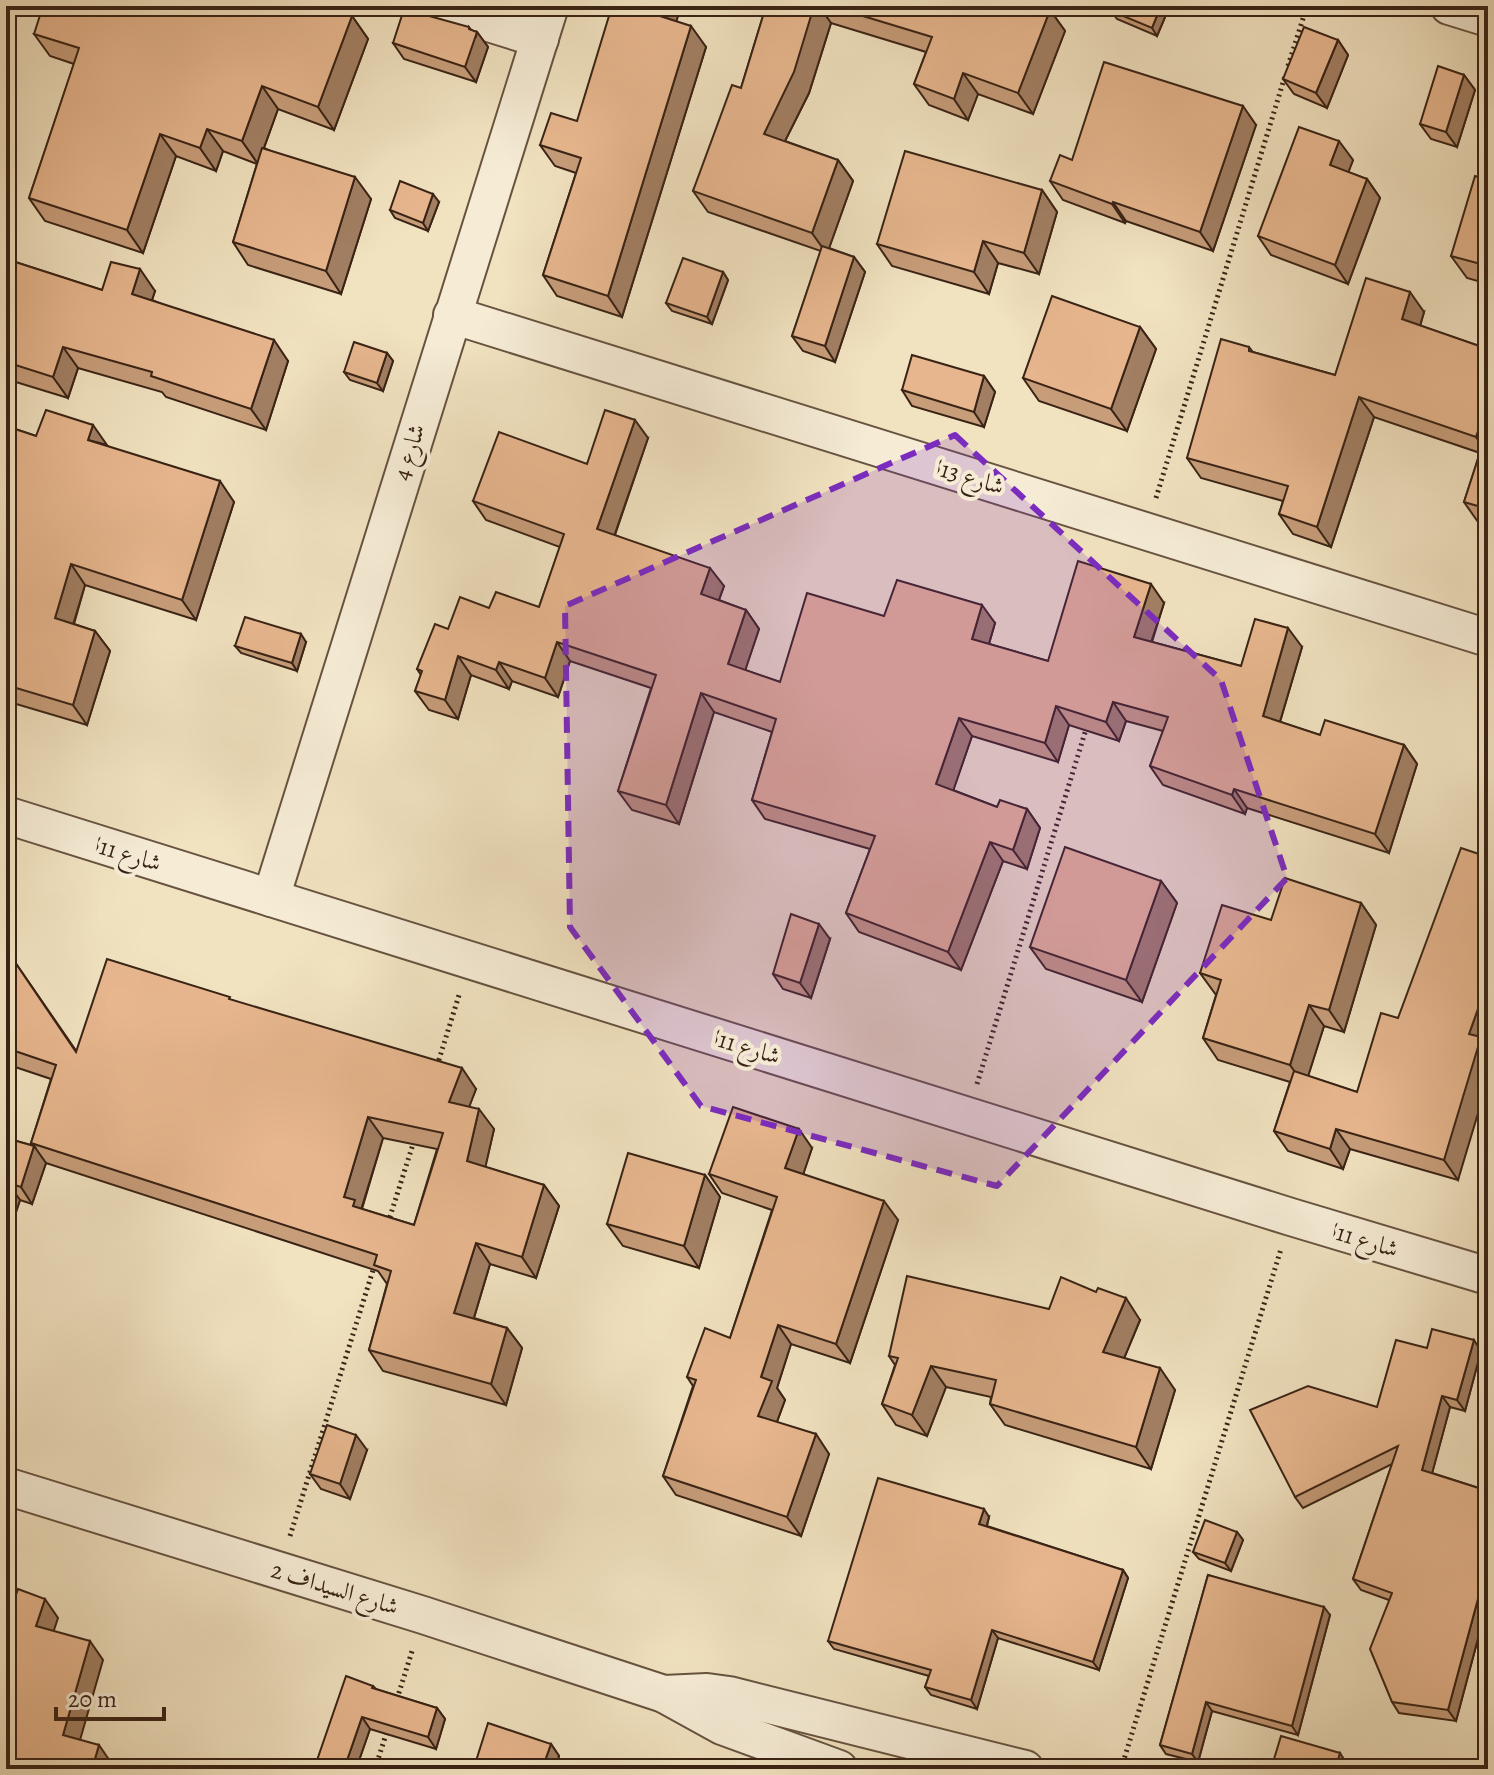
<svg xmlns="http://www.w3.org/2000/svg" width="1494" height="1775" viewBox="0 0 1494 1775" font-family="Alegreya,Amiri,serif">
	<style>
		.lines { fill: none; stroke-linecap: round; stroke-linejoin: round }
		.minor-casing { stroke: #675340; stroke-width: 40 }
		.path { stroke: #392315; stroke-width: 5; stroke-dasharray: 2 4; stroke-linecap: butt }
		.minor { stroke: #f6ecd6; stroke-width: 36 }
		.wall { fill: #c79d7a; stroke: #392315; stroke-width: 2; fill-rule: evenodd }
		.shaded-wall { fill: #a27f63; stroke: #392315; stroke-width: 2 }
		.building { fill: #e7b68e; stroke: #392315; stroke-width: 2; fill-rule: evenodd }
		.marked { fill: #7b2cbf; fill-opacity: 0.2; stroke: #7b2cbf; stroke-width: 6; stroke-dasharray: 16 10; stroke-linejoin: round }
		.labels { text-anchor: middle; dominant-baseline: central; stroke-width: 8; stroke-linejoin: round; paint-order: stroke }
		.street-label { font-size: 24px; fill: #392315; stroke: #f6ecd6 }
	</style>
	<rect width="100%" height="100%" fill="#f1e2c0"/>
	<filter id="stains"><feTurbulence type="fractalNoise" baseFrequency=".0025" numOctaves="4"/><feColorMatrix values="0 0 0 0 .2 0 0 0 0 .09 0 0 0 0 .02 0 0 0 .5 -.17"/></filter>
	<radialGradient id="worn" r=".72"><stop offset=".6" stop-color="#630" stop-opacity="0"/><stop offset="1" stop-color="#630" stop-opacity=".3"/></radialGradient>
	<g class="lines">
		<!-- minor casing -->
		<g class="minor-casing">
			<g id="minor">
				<polyline points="434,6 540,39"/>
				<polyline points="1449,6 1488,18"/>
				<polyline points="452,315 1488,638"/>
				<polyline points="6,815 1291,1217 1488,1276"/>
				<polyline points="271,898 550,6"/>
				<polyline points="6,1486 423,1615 664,1694 722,1726 839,1769"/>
				<polyline points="664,1694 707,1692 729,1695 1025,1769"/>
			</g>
		</g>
		<!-- path -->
		<g class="path">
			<polyline points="1288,66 1307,6"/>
			<polyline points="1156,498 1285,76"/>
			<polyline points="437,1066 460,992"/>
			<polyline points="977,1084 1087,726"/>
			<polyline points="388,1223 414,1141"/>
			<polyline points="290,1536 374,1267"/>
			<polyline points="397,1699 413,1648"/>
			<polyline points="375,1769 388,1728"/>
			<polyline points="1121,1769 1281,1249"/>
		</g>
		<!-- minor -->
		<use href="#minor" class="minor"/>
	</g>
	<!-- wall -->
	<g class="wall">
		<polygon points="681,6 676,21 706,47 622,317 557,296 543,275 576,173 555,166 540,145 577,121"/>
		<polygon points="766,6 1040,6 1050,10 1065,31 1033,114 978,94 968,120 929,105 914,84 926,52 831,23 809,93 785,141 838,160 853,181 829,248 854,257 865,272 835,362 803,351 792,336 821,251 708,212 693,191 741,88"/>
		<polygon points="1168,10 1157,36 1117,19 1111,11"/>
		<polygon points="352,16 368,39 334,130 278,109 264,148 371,199 341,294 248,265 233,242 257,164 223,151 216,171 176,156 143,253 45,221 29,198 74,64 50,56 34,34"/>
		<polygon points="471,30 477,32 488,47 476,82 404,59 393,43"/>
		<polygon points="1338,40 1348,55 1327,108 1294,94 1283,79"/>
		<polygon points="1464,75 1475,90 1457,147 1431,139 1420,124"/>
		<polygon points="1256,125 1213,251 1126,221 1125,223 1063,200 1050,181 1072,160"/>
		<polygon points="1353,160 1348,172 1367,179 1380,198 1348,284 1271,255 1258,236"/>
		<polygon points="1488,180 1488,284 1467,278 1451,256"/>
		<polygon points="1042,190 1057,212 1039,274 998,263 989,294 892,266 877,244"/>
		<polygon points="439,202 428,231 395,218 390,210"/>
		<polygon points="6,259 102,290 155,291 152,300 288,361 266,430 166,397 162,392 78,368 68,398 6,379"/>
		<polygon points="723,272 728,280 712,324 672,311 666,303"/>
		<polygon points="1424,312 1420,326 1488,349 1488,525 1478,522 1464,502 1480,453 1374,417 1331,547 1293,534 1279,514 1283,501 1201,478 1187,458 1249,347 1253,352 1335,375"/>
		<polygon points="1140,327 1156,349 1127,431 1039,401 1023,378"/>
		<polygon points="387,353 393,361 383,391 350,380 344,372"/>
		<polygon points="984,376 995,392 984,427 912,406 902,390"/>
		<polygon points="6,426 36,436 107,446 234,502 196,620 85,585 74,624 95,631 110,651 87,725 6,701"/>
		<polygon points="648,438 615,535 724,586 719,600 746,610 759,629 745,670 780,682 884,616 995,623 989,644 1048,661 1164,603 1152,642 1241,666 1302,647 1280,722 1320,735 1404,745 1417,764 1389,853 1247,808 1245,814 1163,785 1150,766 1163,731 1126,721 1119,741 1069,725 1058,762 972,736 953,790 997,807 1027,809 1040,828 1027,869 1003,861 961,970 859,932 846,913 870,849 765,819 752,800 772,732 714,712 679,824 632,810 618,791 651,688 570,661 558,697 512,681 509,689 471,675 458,719 429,710 415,691 421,675 417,669 448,629 489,608 539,607 560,547 486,520 473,501 587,464"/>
		<polygon points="306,642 297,671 241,653 235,646"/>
		<polygon points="1488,857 1488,1039 1458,1180 1350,1149 1343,1169 1288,1151 1274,1131 1290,1082 1218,1060 1203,1038 1216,995 1200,973 1271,920 1361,903 1376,925 1344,1032 1324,1026 1308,1076 1357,1092"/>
		<polygon points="1161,881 1177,903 1142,1002 1046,969 1030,947"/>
		<polygon points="830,939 811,998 783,989 773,974"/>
		<path d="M 6,949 L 77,1052 L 232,1000 L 476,1089 L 469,1106 L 494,1129 L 485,1167 L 544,1185 L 559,1206 L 536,1278 L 490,1264 L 474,1318 L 507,1328 L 522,1348 L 506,1405 L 383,1371 L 369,1350 L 387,1284 L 378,1271 L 46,1163 L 32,1204 L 20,1200 L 6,1242 L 6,1138 L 34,1146 L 31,1143 L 51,1079 L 6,1064 ZM 383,1138 L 437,1149 L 414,1225 L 362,1209 Z"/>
		<polygon points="812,1148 803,1174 898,1220 850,1363 791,1344 777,1388 785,1400 777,1422 829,1454 801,1536 676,1495 663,1476 693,1386 687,1377 730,1338 772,1210 722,1193 709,1174"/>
		<polygon points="705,1175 720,1197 699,1268 623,1246 607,1224"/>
		<polygon points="1049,1309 1140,1320 1124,1358 1175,1390 1151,1469 1005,1425 990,1404 991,1397 946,1387 927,1436 896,1425 882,1404 895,1365 889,1356"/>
		<polygon points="1427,1348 1481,1351 1465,1411 1450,1407 1432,1473 1488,1491 1488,1601 1456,1721 1399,1713 1392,1702 1389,1600 1361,1590 1353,1579 1392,1464 1303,1508 1295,1497 1377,1407"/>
		<polygon points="367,1450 350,1499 321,1489 310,1474"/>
		<polygon points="989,1517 987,1526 1123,1570 1128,1578 1099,1670 998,1638 977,1709 931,1695 925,1687 929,1676 834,1649 828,1641"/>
		<polygon points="1237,1532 1243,1540 1231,1571 1199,1559 1193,1552"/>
		<polygon points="1208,1575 1330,1615 1298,1735 1212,1711 1198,1762 1166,1754 1160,1745"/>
		<polygon points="373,1686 376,1689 437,1708 445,1719 436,1749 370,1729 356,1769 314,1769"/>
		<polygon points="551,1744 559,1756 555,1769 482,1769 476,1761"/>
	</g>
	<!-- shaded-wall -->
	<g class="shaded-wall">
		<polygon points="660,6 681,6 672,36 657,15"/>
		<polygon points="814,6 819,6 831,23 809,93 778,155 764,134"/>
		<polygon points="1161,6 1165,6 1168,10 1157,36 1152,28"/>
		<polygon points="1050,10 1065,31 1033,114 1018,93"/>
		<polygon points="352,16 368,39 334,130 318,107"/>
		<polygon points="691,26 706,47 622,317 608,296"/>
		<polygon points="469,27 476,36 477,32 488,47 476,82 465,67"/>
		<polygon points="1338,40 1348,55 1327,108 1316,93"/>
		<polygon points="963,73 978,94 968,120 954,99"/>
		<polygon points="1464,75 1475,90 1457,147 1446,132"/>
		<polygon points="262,86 278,109 258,164 242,141"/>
		<polygon points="1243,106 1256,125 1213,251 1200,232"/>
		<polygon points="207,129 223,151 216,171 200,148"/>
		<polygon points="160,134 176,156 143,253 127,230"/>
		<polygon points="1339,141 1353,160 1344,184 1330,165"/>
		<polygon points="838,160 853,181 827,254 812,233"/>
		<polygon points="355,177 371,199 341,294 326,271"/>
		<polygon points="1367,179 1380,198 1348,284 1335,265"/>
		<polygon points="1042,190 1057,212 1039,274 1024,253"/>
		<polygon points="6,191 11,198 6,216"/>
		<polygon points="433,194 439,202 428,231 423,223"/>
		<polygon points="1113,202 1126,221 1125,223 1112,204"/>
		<polygon points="983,241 998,263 989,294 974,272"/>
		<polygon points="854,257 865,272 835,362 825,346"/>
		<polygon points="140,269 155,291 147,315 132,294"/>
		<polygon points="723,272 728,280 712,324 707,317"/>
		<polygon points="1410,292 1424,312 1416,340 1402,319"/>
		<polygon points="1140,327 1156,349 1127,431 1111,409"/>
		<polygon points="274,340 288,361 266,430 251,409"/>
		<polygon points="63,347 78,368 68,398 53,377"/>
		<polygon points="387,353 393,361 383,391 377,383"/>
		<polygon points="984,376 995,392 984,427 974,412"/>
		<polygon points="1359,397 1374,417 1331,547 1317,527"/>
		<polygon points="1488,402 1488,454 1476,437"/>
		<polygon points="635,420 648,438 610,548 597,529"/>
		<polygon points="93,425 107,445 88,440"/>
		<polygon points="220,481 234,502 196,620 182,600"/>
		<polygon points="71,564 85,585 69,638 55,618"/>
		<polygon points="710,568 724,586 714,613 701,594"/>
		<polygon points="1151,584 1164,603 1147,655 1134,637"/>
		<polygon points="982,605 995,623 985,657 972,639"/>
		<polygon points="746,610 759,629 741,683 728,664"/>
		<polygon points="1288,628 1302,647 1276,735 1263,716"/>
		<polygon points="95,631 110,651 87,725 73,705"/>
		<polygon points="301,634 306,642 297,671 292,663"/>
		<polygon points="557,642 570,661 558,697 545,678"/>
		<polygon points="458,656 471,675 458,719 445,700"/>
		<polygon points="499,662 512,681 509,689 496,670"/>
		<polygon points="701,693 714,712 679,824 666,805"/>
		<polygon points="1113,702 1126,721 1119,741 1106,722"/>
		<polygon points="1056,706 1069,725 1058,762 1045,743"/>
		<polygon points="959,718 972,736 949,803 936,784"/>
		<polygon points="1404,745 1417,764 1389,853 1375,834"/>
		<polygon points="1234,789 1247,808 1245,814 1232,795"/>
		<polygon points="1027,809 1040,828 1027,869 1013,850"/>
		<polygon points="990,842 1003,861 961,970 948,952"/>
		<polygon points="1161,881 1177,903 1142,1002 1126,980"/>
		<polygon points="1361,903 1376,925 1344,1032 1329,1010"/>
		<polygon points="819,924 830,939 811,998 800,983"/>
		<polygon points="1488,981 1488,1039 1486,1044 1488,1047 1488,1080 1458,1180 1444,1160 1469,1034"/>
		<polygon points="1309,1005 1324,1026 1305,1086 1290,1065"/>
		<polygon points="462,1068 476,1089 463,1123 449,1102"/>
		<polygon points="479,1109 494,1129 482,1182 467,1161"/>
		<polygon points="368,1117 383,1138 361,1210 369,1221 344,1197"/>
		<polygon points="799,1129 812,1148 799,1187 785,1168"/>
		<polygon points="1336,1129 1350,1149 1343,1169 1330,1149"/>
		<polygon points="34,1146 46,1163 32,1204 21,1187"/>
		<polygon points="705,1175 720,1197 699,1268 684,1246"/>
		<polygon points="8,1183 20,1200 6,1242 6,1188"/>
		<polygon points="544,1185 559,1206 536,1278 522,1257"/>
		<polygon points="884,1201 898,1220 850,1363 836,1344"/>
		<polygon points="476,1243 490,1264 469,1334 454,1313"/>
		<polygon points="1126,1298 1140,1320 1118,1373 1103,1352"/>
		<polygon points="778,1325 791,1344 777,1388 785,1400 772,1435 758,1416 761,1377"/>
		<polygon points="507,1328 522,1348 506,1405 491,1384"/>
		<polygon points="1474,1340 1481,1351 1465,1411 1457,1400"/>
		<polygon points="931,1366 946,1387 927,1436 912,1415"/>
		<polygon points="1160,1368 1175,1390 1151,1469 1136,1447"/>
		<polygon points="1442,1396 1450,1407 1430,1481 1422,1470"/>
		<polygon points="816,1434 829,1454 801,1536 787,1517"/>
		<polygon points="356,1435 367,1450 350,1499 340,1484"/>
		<polygon points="984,1509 989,1517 985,1532 979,1524"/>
		<polygon points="1237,1532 1243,1540 1231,1571 1225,1563"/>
		<polygon points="1123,1570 1128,1578 1099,1670 1093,1662"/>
		<polygon points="1482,1584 1488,1592 1488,1601 1456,1721 1448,1710"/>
		<polygon points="45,1599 58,1618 49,1645 36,1626"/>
		<polygon points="1324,1607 1330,1615 1298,1735 1292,1726"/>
		<polygon points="992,1630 998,1638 977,1709 971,1700"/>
		<polygon points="90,1641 103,1660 76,1754 63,1735"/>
		<polygon points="1206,1702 1212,1711 1198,1762 1192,1754"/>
		<polygon points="437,1708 445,1719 436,1749 428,1737"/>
		<polygon points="362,1717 370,1729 356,1769 344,1769"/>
		<polygon points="551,1744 559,1756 555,1769 542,1769"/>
		<polygon points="99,1745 112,1764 110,1769 92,1769"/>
		<polygon points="1340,1753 1345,1761 1343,1769 1335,1769"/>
	</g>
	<!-- building -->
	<g class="building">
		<polygon points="43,6 324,6 352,16 318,107 262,86 242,141 207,129 200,148 160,134 127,230 29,198 79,48 34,34"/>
		<polygon points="612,6 660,6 657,15 691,26 608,296 543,275 581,158 540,145 551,113 577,121"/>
		<polygon points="766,6 814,6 794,72 764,134 838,160 812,233 693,191 732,85 741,88"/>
		<polygon points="830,6 1040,6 1050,10 1018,93 963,73 954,99 914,84 932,37"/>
		<polygon points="1113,6 1161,6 1152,28 1111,11"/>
		<polygon points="404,9 469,27 469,29 477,32 465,67 393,43"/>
		<polygon points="1304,27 1338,40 1316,93 1283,79"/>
		<polygon points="1104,62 1243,106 1200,232 1113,202 1112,204 1050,181 1060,155 1072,160"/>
		<polygon points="1438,66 1464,75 1446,132 1420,124"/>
		<polygon points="1299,127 1339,141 1330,165 1367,179 1335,265 1258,236"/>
		<polygon points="262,148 355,177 326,271 233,242"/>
		<polygon points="905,151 1042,190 1024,253 983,241 974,272 877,244"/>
		<polygon points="1475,176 1488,180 1488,266 1451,256"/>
		<polygon points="400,181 433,194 423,223 390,210"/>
		<polygon points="822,246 854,257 825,346 792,336"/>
		<polygon points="683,258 723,272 707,317 666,303"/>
		<polygon points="6,259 102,290 111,262 140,269 132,294 274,340 251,409 151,376 152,372 63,347 53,377 6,362"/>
		<polygon points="1366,278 1410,292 1402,319 1488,349 1488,402 1476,437 1359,397 1317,527 1279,514 1288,486 1187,458 1221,339 1249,347 1249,351 1335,375"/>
		<polygon points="1052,296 1140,327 1111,409 1023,378"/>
		<polygon points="354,342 387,353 377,383 344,372"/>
		<polygon points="912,355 984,376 974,412 902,390"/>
		<polygon points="46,410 93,425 88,440 220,481 182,600 71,564 55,618 95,631 73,705 6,685 6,426 36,436"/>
		<polygon points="605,410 635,420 597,529 710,568 701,594 746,610 728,664 780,682 807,593 884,616 897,580 982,605 972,639 1048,661 1078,561 1151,584 1134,637 1241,666 1255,619 1288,628 1263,716 1320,735 1325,720 1404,745 1375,834 1234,789 1232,795 1150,766 1168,717 1113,702 1106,722 1056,706 1045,743 959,718 936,784 997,807 1000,800 1027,809 1013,850 990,842 948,952 846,913 875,836 752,800 776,719 701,693 666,805 618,791 656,675 557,642 545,678 499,662 496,670 458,656 445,700 415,691 422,671 417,669 435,624 448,629 460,597 489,608 496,592 539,607 564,534 473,501 499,432 587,464"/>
		<polygon points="1483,443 1488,444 1488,509 1464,502"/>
		<polygon points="245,617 301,634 292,663 235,646"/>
		<polygon points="1065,847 1161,881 1126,980 1030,947"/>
		<polygon points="1461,848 1488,857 1488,981 1469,1034 1481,1037 1444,1160 1336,1129 1330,1149 1274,1131 1294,1071 1357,1092 1381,1013 1398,1018"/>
		<polygon points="1285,878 1361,903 1329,1010 1309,1005 1290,1065 1203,1038 1221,980 1200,973 1222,905 1271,920"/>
		<polygon points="791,914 819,924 800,983 773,974"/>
		<path d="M 6,949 L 76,1052 L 107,959 L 230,997 L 229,999 L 462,1068 L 449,1102 L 479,1109 L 467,1161 L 544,1185 L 522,1257 L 476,1243 L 454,1313 L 507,1328 L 491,1384 L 369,1350 L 391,1271 L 374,1265 L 377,1255 L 31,1143 L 56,1065 L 6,1048 ZM 368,1117 L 443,1133 L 414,1225 L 353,1206 L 355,1200 L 344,1197 Z"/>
		<polygon points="733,1107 799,1129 785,1168 884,1201 836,1344 778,1325 761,1377 772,1381 758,1416 816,1434 787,1517 663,1476 696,1380 687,1377 705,1328 730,1338 777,1197 709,1174"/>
		<polygon points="6,1138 34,1146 21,1187 8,1183 6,1188"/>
		<polygon points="628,1153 705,1175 684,1246 607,1224"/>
		<polygon points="907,1276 1049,1309 1061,1277 1096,1292 1098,1288 1126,1298 1103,1352 1160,1368 1136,1447 990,1404 996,1380 931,1366 912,1415 882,1404 898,1358 889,1356"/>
		<polygon points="1432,1329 1474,1340 1457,1400 1442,1396 1422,1470 1488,1491 1488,1586 1482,1584 1448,1710 1392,1702 1370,1649 1392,1593 1353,1579 1398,1446 1295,1497 1250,1410 1308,1386 1377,1407 1396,1340 1427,1348"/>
		<polygon points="327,1425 356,1435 340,1484 310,1474"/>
		<polygon points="878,1478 984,1509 979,1524 1123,1570 1093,1662 992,1630 971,1700 925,1687 931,1670 828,1641"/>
		<polygon points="1205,1520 1237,1532 1225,1563 1193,1552"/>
		<polygon points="1208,1575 1324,1607 1292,1726 1206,1702 1192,1754 1160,1745"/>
		<polygon points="18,1589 45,1599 36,1626 90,1641 63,1735 99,1745 92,1769 6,1769 6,1624"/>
		<polygon points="346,1676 373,1686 372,1688 437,1708 428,1737 362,1717 344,1769 314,1769"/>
		<polygon points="488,1723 551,1744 542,1769 501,1769 476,1761"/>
		<polygon points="1281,1736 1340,1753 1335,1769 1271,1769"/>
	</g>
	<!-- marked area -->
	<path class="marked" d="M 955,435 L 1221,680 L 1287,878 L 997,1186 L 701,1106 L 570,927 L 565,606 Z"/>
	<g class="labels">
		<!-- street labels -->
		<g class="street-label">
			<text transform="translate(409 452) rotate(-73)">شارع 4</text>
			<text transform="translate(970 477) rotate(17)">شارع 13ا</text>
			<text transform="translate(128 854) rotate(17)">شارع 11ا</text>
			<text transform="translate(747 1047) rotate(17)">شارع 11ا</text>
			<text transform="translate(1365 1240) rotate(17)">شارع 11ا</text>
			<text transform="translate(335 1588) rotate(17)">شارع السيداف 2</text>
		</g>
	</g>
	<!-- margin -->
	<rect width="1494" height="1775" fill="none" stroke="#f1e2c0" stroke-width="32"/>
	<rect x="8" y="8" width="1478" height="1759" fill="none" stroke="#392315" stroke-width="4"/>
	<rect x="16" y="16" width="1462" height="1743" fill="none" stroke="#392315" stroke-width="2"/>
	<!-- scale -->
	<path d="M56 1707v12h108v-12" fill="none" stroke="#392315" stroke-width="4"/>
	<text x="68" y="1707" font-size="24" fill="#392315" stroke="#f6ecd6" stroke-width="6" paint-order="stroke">20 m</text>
	<rect width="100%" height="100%" filter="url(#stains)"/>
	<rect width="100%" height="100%" fill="url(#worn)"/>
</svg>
